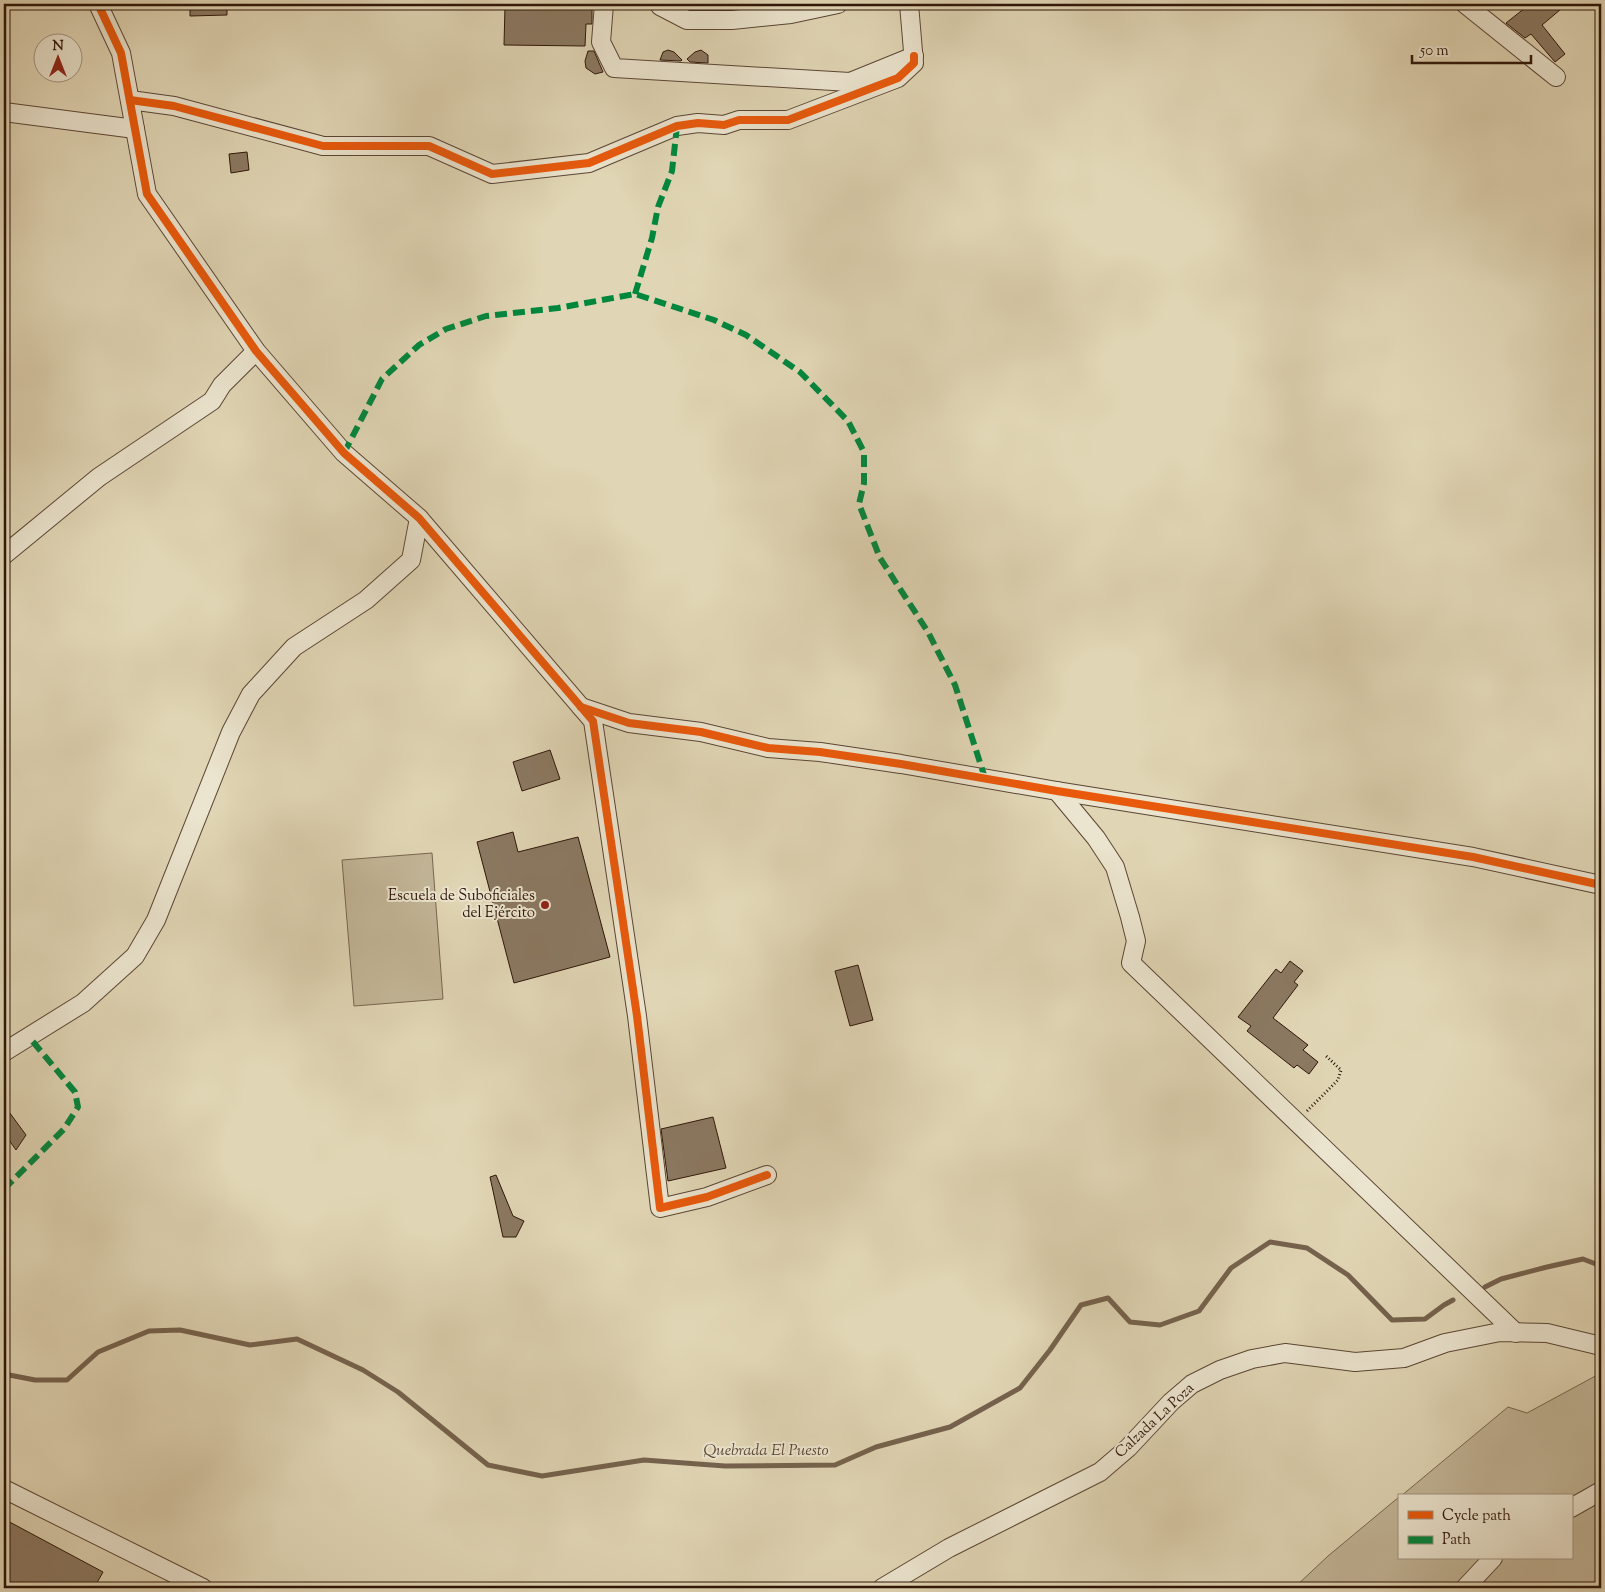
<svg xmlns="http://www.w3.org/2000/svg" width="1605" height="1592" viewBox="0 0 1605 1592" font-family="'Sorts Mill Goudy',serif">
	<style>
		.green { fill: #c2b597; stroke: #786650 }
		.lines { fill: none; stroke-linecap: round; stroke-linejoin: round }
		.stream { stroke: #75624d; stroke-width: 5 }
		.building { fill: #8b7962; stroke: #2f1609 }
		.minor-casing { stroke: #5b4634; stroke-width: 20 }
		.path { stroke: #2f1609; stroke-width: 3; stroke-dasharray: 1 2.5; stroke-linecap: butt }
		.minor { stroke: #ebe4ce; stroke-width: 18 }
		.quiet { stroke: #00873e; stroke-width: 6; stroke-dasharray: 12 6; stroke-linecap: butt }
		.cycleway-casing { stroke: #ebe4ce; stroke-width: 11 }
		.cycleway { stroke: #e8590c; stroke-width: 8 }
		.poi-dot { fill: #8f2418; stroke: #ebe4ce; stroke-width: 2 }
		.labels { text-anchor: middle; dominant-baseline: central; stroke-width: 4; stroke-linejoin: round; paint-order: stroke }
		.poi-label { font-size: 15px; fill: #2f1609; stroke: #ebe4ce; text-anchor: end }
		.street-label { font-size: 15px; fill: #2f1609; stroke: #ebe4ce }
		.water-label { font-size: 16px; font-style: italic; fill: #5e4836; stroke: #ebe4ce }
	</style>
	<rect width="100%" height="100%" fill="#e0d5b4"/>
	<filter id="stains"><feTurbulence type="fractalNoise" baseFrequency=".004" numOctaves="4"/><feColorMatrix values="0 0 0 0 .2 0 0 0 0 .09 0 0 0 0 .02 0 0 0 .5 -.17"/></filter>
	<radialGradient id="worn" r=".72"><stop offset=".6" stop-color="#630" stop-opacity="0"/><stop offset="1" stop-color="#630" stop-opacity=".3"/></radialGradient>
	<!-- green -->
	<g class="green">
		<polygon points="432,853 443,999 354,1006 342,860"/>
		<polygon points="1601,1373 1601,1588 1294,1588 1328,1556 1399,1497 1399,1558 1571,1558 1571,1496 1401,1496 1508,1407 1527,1413"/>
	</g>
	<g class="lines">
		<!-- stream -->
		<g class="stream">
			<polyline points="1485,1287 1501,1279 1547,1267 1583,1259 1601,1266"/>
			<polyline points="4,1374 35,1380 67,1380 98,1352 149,1331 180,1330 250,1345 297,1339 363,1370 398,1392 488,1465 542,1476 644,1460 725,1466 835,1465 876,1447 950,1427 1020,1388 1050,1350 1081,1305 1108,1298 1130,1322 1160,1325 1199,1311 1231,1268 1270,1242 1307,1248 1348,1275 1392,1320 1425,1319 1444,1305 1453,1300"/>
		</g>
	</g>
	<!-- building -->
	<g class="building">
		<polygon points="190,4 227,4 227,15 190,16"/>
		<polygon points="541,4 556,4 556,7 592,7 592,24 586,24 585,46 504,45 505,6 541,7"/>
		<polygon points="1530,4 1567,4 1542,25 1565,54 1555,62 1531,34 1525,38 1506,23"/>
		<polygon points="668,50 674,52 682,60 681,61 660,60 663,52"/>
		<polygon points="701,50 708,55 708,63 690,62 687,59 695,52"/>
		<polygon points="588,51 594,51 603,72 595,74 586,68 585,61"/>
		<polygon points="247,152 249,170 231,173 229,154"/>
		<polygon points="550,750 560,779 522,791 513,762"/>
		<polygon points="513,832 518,852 578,837 610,957 514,983 477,842"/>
		<polygon points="1290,961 1303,971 1294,982 1298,985 1273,1018 1308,1045 1303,1050 1318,1062 1309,1074 1297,1065 1294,1068 1247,1031 1251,1026 1238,1017 1276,969 1281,973"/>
		<polygon points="858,965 873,1020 850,1026 835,971"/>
		<polygon points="4,1105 26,1135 16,1150 4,1133"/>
		<polygon points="713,1117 726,1168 668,1181 661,1129"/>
		<polygon points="496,1175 513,1216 524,1221 516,1237 503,1237 490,1177"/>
		<polygon points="4,1519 103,1572 94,1588 4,1588"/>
	</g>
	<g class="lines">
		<!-- minor casing -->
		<g class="minor-casing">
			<g id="minor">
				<polyline points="98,4 121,53 147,194 256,351 344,453 419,518 593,721 637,1016 660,1208 707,1197 767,1175"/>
				<polyline points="604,4 601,42 614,68 850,82 914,56"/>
				<polyline points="659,4 660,6 687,20 732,20 791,14 838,4"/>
				<polyline points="1465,4 1556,77"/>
				<polyline points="130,100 174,106 323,146 429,146 492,174 589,163 677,126 698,123 724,125 739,120 788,120 898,78 914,63 909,4"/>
				<polyline points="4,112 135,129"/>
				<polyline points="4,555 99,477 212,401 222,385 256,351"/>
				<polyline points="581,707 629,723 701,732 768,748 820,752 901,764 1057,791 1473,857 1601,885"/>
				<polyline points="1057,791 1096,838 1115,867 1130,917 1136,941 1131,963 1516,1333"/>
				<polyline points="4,1052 83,1003 135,956 156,920 231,732 251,694 294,647 366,600 411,560 419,518"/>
				<polyline points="4,1489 203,1588"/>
				<polyline points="1571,1508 1601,1491"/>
				<polyline points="882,1588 949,1548 1100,1472 1128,1448 1171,1402 1192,1384 1220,1370 1252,1359 1285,1353 1355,1362 1404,1358 1445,1343 1500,1332 1547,1333 1601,1346"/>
				<polyline points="1465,1588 1493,1558"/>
			</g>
		</g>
		<!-- path -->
		<polyline class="path" points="1307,1111 1338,1080 1341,1070 1325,1055"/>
		<!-- minor -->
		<use href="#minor" class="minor"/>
		<!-- quiet -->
		<g class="quiet">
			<polyline points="635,294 652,238 658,207 672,171 677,126"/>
			<polyline points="344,453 382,379 419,345 446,329 486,316 558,308 635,294 714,320 746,335 800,372 848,421 864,452 864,483 859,504 880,558 928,632 955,685 985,778"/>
			<polyline points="4,1189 64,1129 78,1107 75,1092 29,1037"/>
		</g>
		<!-- cycleway casing -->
		<g class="cycleway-casing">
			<g id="cycleway">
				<polyline points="98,4 121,53 147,194 256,351 344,453 419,518 593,721 637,1016 660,1208 707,1197 767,1175"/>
				<polyline points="130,100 174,106 323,146 429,146 492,174 589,163 677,126 698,123 724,125 739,120 788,120 898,78 914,63 914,56"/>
				<polyline points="581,707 629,723 701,732 768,748 820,752 901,764 1057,791 1473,857 1601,885"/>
			</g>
		</g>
		<!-- cycleway -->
		<use href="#cycleway" class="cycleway"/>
	</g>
	<!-- markers -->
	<circle class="poi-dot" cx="545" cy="905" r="5"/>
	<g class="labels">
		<!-- poi labels -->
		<g class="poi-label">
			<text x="535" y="896">Escuela de Suboficiales<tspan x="535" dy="17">del Ejército</tspan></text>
		</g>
		<!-- street labels -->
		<g class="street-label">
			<text transform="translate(1155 1421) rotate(-43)">Calzada La Poza</text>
		</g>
		<!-- water labels -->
		<g class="water-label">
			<text x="766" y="1451">Quebrada El Puesto</text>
		</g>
	</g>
	<!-- margin -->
	<rect width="1605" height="1592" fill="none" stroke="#e0d5b4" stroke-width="20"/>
	<rect x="5" y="5" width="1595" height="1582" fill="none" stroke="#2f1609" stroke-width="2.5"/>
	<rect x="10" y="10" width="1585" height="1572" fill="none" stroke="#2f1609"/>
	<!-- legend -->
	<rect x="1398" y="1494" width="175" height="65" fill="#ebe4ce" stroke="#a0927f"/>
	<rect x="1408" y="1511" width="25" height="8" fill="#e8590c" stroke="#a0927f"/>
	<text x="1442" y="1520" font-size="15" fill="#2f1609">Cycle path</text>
	<rect x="1408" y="1536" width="25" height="8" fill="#00873e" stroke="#a0927f"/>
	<text x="1442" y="1544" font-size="15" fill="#2f1609">Path</text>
	<!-- north arrow -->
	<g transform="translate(58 58)"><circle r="24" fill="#ebe4ce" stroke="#a0927f"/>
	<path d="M0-4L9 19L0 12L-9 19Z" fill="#8f2418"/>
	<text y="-8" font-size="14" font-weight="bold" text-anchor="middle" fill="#2f1609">N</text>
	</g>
	<!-- scale -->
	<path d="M1412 55v8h119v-8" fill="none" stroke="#2f1609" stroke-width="2.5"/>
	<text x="1420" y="55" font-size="15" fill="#2f1609" stroke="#ebe4ce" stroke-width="4" paint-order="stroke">50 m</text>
	<rect width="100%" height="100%" filter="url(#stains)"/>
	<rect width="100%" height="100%" fill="url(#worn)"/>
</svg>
